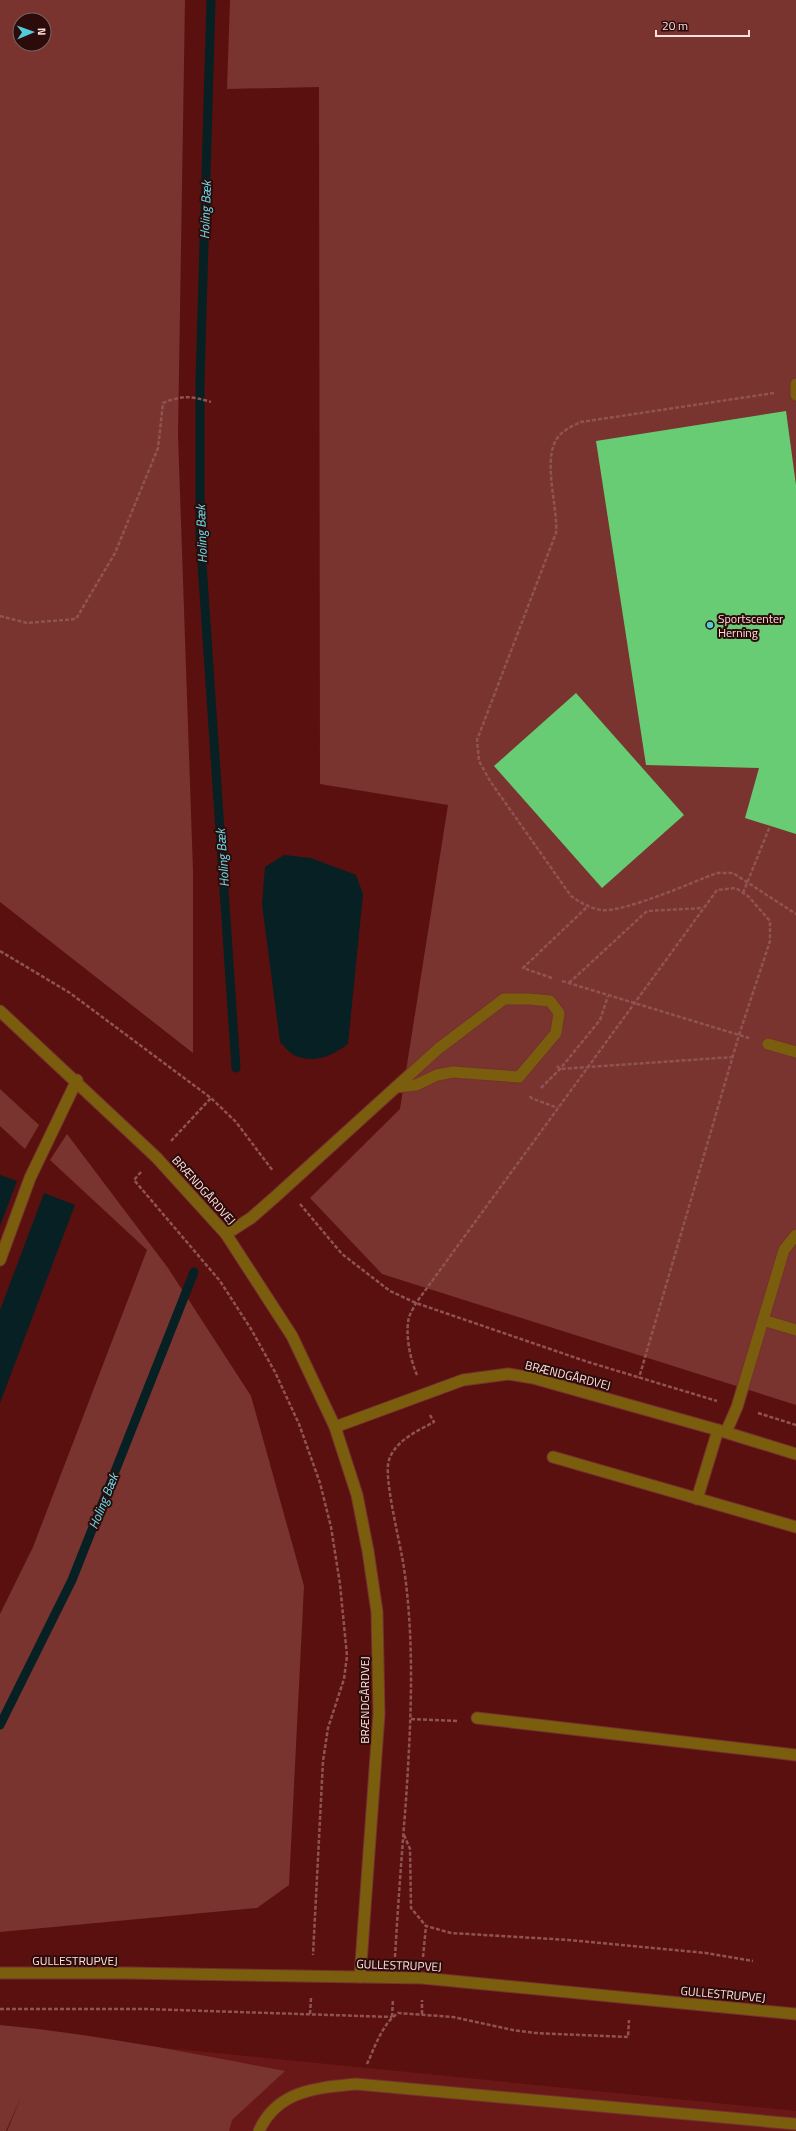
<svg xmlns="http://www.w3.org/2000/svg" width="796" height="2131" viewBox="0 0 796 2131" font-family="'Titillium Web',sans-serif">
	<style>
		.built { fill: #691817 }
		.green { fill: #79342f; fill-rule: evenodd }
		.water { fill: #072023 }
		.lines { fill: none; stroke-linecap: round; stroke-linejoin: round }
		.stream { stroke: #072023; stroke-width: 9 }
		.building { fill: #68cc75 }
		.service-casing { stroke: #743130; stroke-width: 13 }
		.tertiary-casing { stroke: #743130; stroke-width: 13 }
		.path { stroke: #8f5452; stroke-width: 2.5; stroke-dasharray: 4 2; stroke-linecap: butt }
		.service { stroke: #7a5d0d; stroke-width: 11 }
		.tertiary { stroke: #7a5d0d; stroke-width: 11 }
		.poi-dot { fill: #52cbda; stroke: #2c0c0a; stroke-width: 1.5 }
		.labels { text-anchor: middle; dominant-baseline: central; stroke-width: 4; stroke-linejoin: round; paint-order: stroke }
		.poi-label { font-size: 12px; fill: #fee1de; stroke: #2c0c0a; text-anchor: start }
		.street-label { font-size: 12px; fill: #fee1de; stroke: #2c0c0a }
		.water-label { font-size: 13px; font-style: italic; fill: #65e0f0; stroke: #2c0c0a }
	</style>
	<rect width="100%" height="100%" fill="#5a100f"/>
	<!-- built -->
	<polygon class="built" points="57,2037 796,2111 796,2131 18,2131"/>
	<!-- green -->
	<g class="green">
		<path d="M 0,0 L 185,0 L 178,435 L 193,871 L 193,1053 L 0,902 ZM 20,20 L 44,20 L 44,44 L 20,44 Z"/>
		<polygon points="230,0 796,0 796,1405 382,1274 310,1198 400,1109 448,805 320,784 319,87 227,89"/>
		<polygon points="0,1089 39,1125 25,1149 0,1126"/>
		<polygon points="67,1134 168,1268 251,1396 304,1586 289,1885 257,1908 0,1932 0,1614 33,1547 147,1250 50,1160"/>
		<path d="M 0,2025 C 96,2034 190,2053 285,2071 L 232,2120 L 229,2131 L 7,2131 L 21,2097 L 6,2131 L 0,2131 Z"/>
	</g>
	<!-- water -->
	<g class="water">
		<path d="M 284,855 L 311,858 L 356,875 L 363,894 L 348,1044 C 333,1055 316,1064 296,1056 C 290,1054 284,1046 280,1042 L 262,904 L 265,867 Z"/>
		<polygon points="0,1175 17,1181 0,1226"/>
		<polygon points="44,1193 75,1205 0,1403 0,1310"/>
	</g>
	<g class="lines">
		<!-- stream -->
		<g class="stream">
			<polyline points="211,0 200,383 200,534 236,1068"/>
			<polyline points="0,1725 72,1580 194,1272"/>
		</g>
	</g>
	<!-- building -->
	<g class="building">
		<polygon points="786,411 796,485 796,834 745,818 759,768 646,765 596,441"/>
		<polygon points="576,693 684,815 602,888 494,766"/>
	</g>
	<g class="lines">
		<!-- service casing -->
		<g class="service-casing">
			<g id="service">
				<polyline points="796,384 796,395"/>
				<polyline points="768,1044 796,1052"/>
				<polyline points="226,1234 251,1218 275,1197 438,1049 504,999 529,999 550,1001 559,1013 556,1033 519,1077 453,1072 437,1075 416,1085 397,1087"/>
				<polyline points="0,1260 30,1178 77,1080"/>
				<polyline points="763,1320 796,1330"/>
				<polyline points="335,1427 463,1380 508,1374 533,1378 718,1430 796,1454"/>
				<polyline points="726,1432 737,1407 784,1250 796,1235"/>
				<polyline points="553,1457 796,1527"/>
				<polyline points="697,1499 718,1430"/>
				<polyline points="477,1718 796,1755"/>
				<path d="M 259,2131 C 277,2090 317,2088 356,2084 L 796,2124"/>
			</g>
		</g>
		<!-- tertiary casing -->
		<g class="tertiary-casing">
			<g id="tertiary">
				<polyline points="0,1011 156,1157 226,1234 292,1336 335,1427 357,1495 368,1551 377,1612 379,1714 360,1977"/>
				<polyline points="0,1973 127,1973 422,1978 796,2014"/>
			</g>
		</g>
		<!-- path -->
		<g class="path">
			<path d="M 774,393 L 581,422 C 572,426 561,431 556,440 C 543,463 558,507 556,533 L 477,740 L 479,761 L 490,781 L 571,896 C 580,902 589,908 601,910 C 623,913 693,882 717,873 L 733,873 L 796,914"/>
			<path d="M 0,616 L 27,623 L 76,619 L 115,553 L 158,448 L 163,403 C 182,395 192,396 211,402"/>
			<polyline points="743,893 770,826"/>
			<polyline points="0,951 70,993 211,1098 236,1122 273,1171"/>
			<polyline points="552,978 523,968 587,907"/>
			<polyline points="562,981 749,1038"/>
			<polyline points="569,983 647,911 703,908"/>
			<polyline points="557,1066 560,1069 733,1057"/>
			<polyline points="541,1088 560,1069 600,1020 608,996"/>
			<polyline points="530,1096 531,1098 558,1108"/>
			<polyline points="171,1141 211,1098"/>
			<polyline points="141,1172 134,1180 220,1281 251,1329 275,1372 299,1424 320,1483 331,1527 340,1584 347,1656 344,1679 328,1728 323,1761 313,1955"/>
			<polyline points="300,1204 342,1254 390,1291 416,1303 588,1362 717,1401"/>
			<path d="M 417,1375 C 410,1359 405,1334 409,1317 C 411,1312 414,1307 416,1303 L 717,890 L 736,888 L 749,897 L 770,921 L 770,941 L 739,1035 L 639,1378"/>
			<polyline points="758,1413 796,1425"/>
			<polyline points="411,1719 457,1721"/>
			<polyline points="404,1835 410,1849 411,1908 426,1926 451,1933 569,1940 706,1953 753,1961"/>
			<path d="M 395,1957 C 398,1904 402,1852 406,1800 C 411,1722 415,1645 404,1568 C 401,1546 383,1477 389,1460 C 395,1441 417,1431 434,1422 L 430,1415"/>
			<polyline points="423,1957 426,1926"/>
			<polyline points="0,2009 146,2009 392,2017"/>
			<polyline points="310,2014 311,1998"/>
			<polyline points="422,2014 422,2000"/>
			<polyline points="392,2017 393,1999"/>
			<path d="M 367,2064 C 375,2047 382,2024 398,2013 L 453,2017 L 513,2030 L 535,2033 L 628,2037 L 629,2020"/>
		</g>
		<!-- service -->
		<use href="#service" class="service"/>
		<!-- tertiary -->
		<use href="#tertiary" class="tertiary"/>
	</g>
	<!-- markers -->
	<circle class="poi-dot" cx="710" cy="625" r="4"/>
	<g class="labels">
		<!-- poi labels -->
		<g class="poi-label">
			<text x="718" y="618">Sportscenter<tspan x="718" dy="14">Herning</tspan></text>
		</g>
		<!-- street labels -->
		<g class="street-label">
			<text transform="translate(204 1190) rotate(48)">BRÆNDGÅRDVEJ</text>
			<text transform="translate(568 1375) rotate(14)">BRÆNDGÅRDVEJ</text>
			<text transform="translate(364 1700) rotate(-90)">BRÆNDGÅRDVEJ</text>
			<text x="75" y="1960">GULLESTRUPVEJ</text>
			<text transform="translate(399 1965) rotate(2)">GULLESTRUPVEJ</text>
			<text transform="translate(723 1994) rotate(5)">GULLESTRUPVEJ</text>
		</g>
		<!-- water labels -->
		<g class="water-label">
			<text transform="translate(205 210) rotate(-88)">Holing Bæk</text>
			<text transform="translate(201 534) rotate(-92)">Holing Bæk</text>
			<text transform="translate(222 858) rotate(-94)">Holing Bæk</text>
			<text transform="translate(103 1501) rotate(-68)">Holing Bæk</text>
		</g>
	</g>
	<!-- north arrow -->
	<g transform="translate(32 32) rotate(88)"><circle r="19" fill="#2c0c0a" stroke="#80615f"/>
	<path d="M0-3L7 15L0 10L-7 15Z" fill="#52cbda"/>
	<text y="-6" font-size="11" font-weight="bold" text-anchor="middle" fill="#fee1de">N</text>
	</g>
	<!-- scale -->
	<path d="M656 30v6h93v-6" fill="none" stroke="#fee1de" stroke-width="2"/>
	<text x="662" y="30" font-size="12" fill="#fee1de" stroke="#2c0c0a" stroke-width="3" paint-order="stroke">20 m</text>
</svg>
